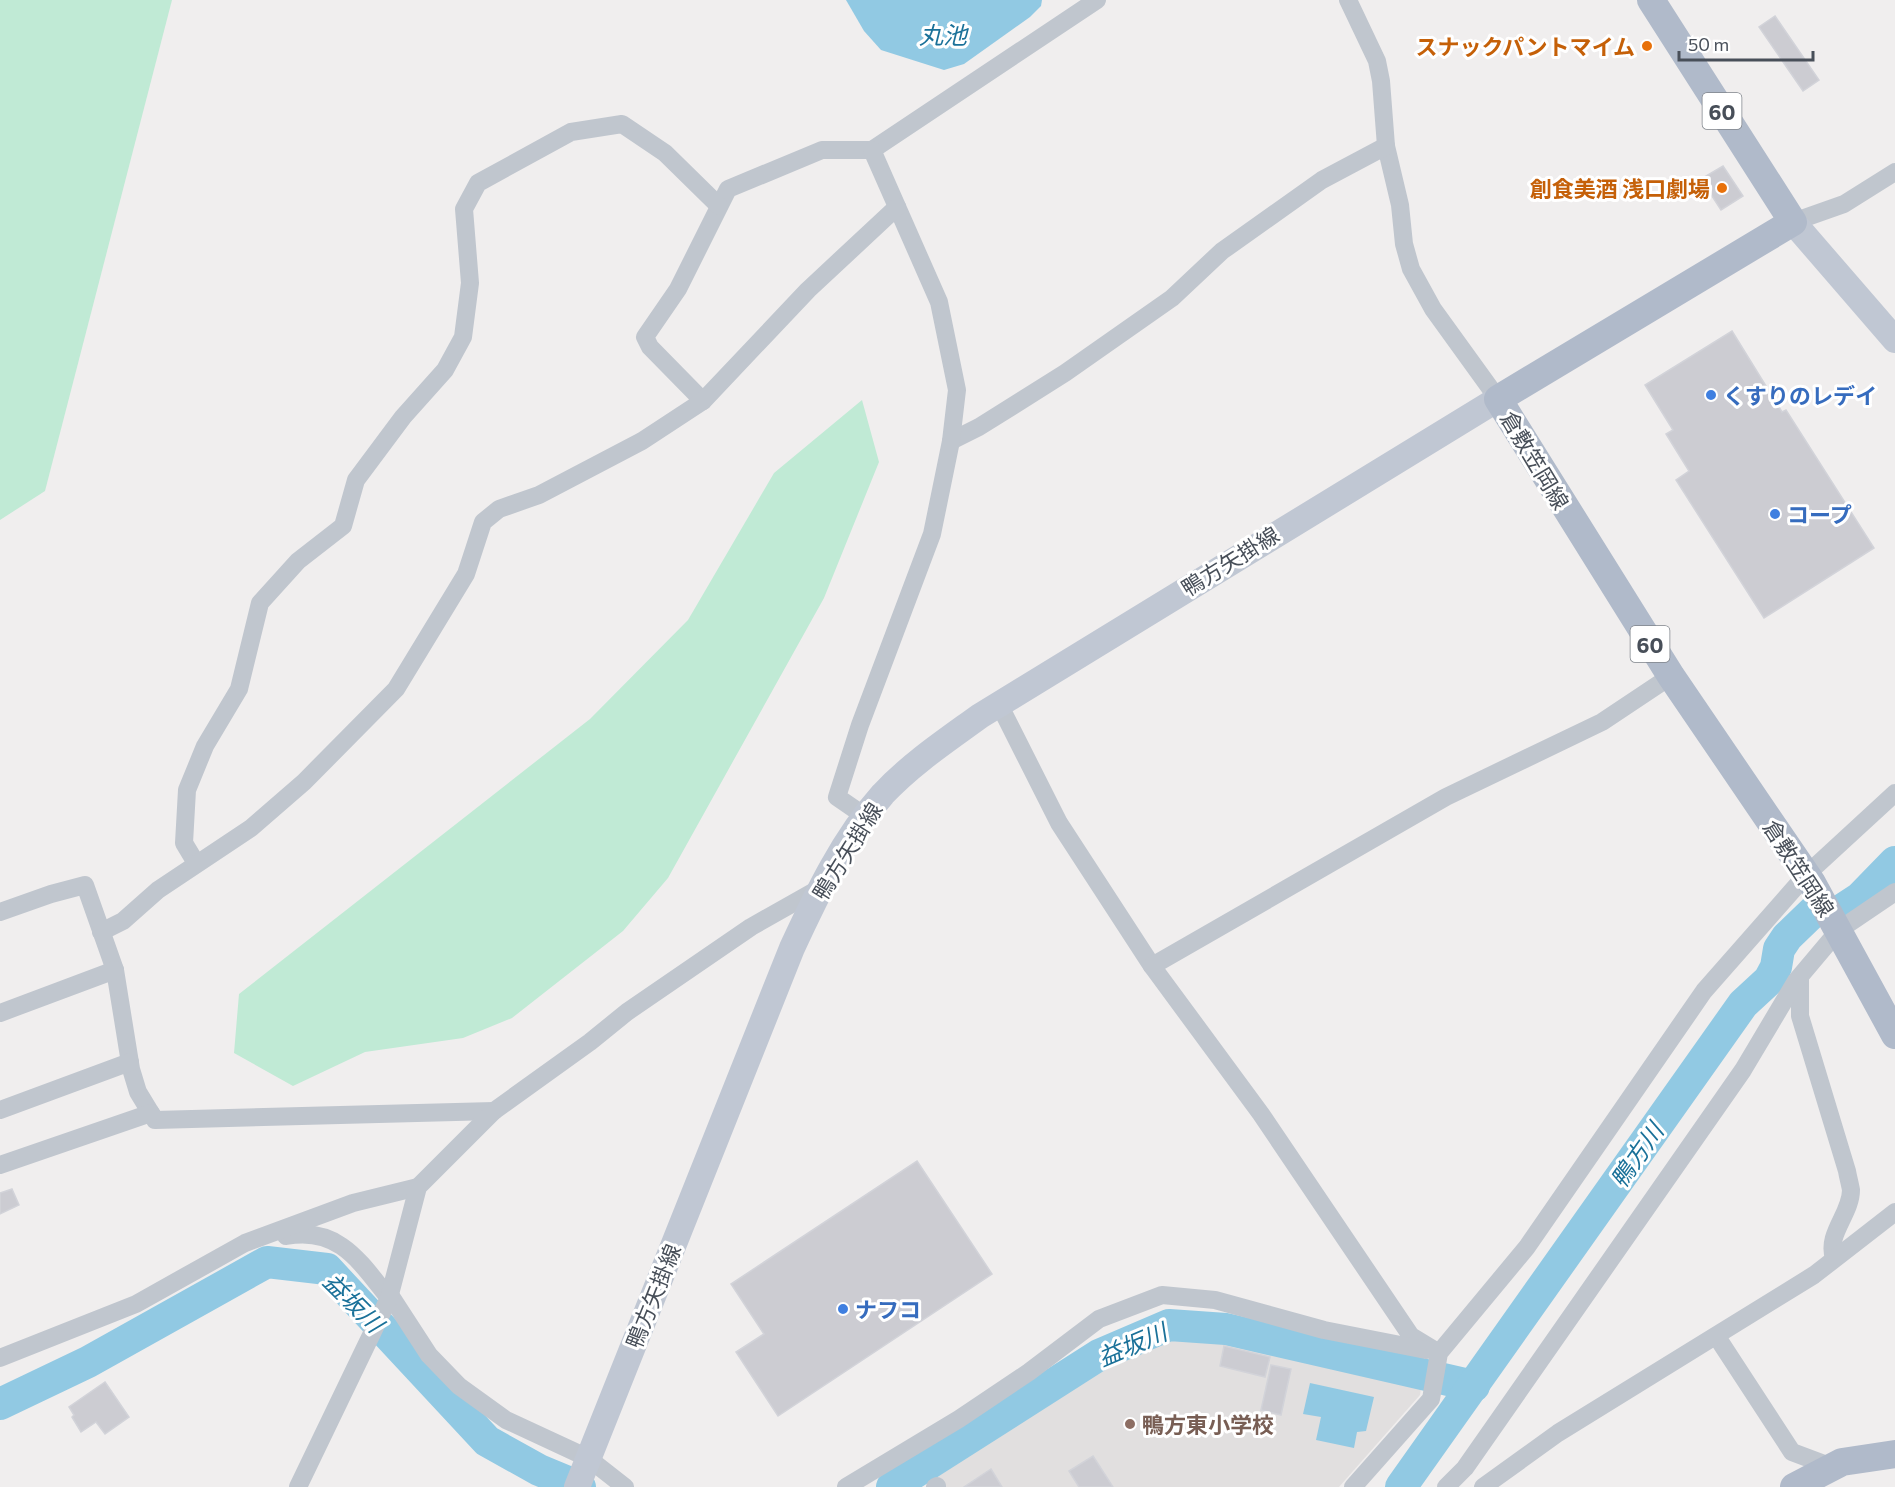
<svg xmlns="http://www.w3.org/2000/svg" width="1895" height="1487" viewBox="0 0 1895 1487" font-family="Commissioner,'Noto Sans JP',sans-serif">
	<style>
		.education { fill: #e1dfdf }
		.green { fill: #c0ead5 }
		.water { fill: #91c9e3 }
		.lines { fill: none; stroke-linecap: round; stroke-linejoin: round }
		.river { stroke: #91c9e3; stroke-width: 32 }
		.building { fill: #ccccd2; stroke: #d2d3d9; stroke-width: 1.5 }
		.street { stroke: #c0c6ce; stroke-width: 18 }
		.secondary { stroke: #c0c7d3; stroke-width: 26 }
		.primary { stroke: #b0baca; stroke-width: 28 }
		.food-dot { fill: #e8710a; stroke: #fff; stroke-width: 2 }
		.shop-dot { fill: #3f7fe0; stroke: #fff; stroke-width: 2 }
		.education-dot { fill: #8d6e63; stroke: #fff; stroke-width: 2 }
		.labels { text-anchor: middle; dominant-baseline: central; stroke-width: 6; stroke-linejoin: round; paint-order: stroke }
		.shield { fill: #fff; stroke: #7f848b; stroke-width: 1.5 }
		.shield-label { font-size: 21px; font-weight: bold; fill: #484f59 }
		.food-label { font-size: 22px; font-weight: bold; fill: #c56008; stroke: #fff; text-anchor: end }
		.shop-label { font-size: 22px; font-weight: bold; fill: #366cbe; stroke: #fff; text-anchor: start }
		.street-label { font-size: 22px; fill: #484f59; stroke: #fff }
		.education-label { font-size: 22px; font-weight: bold; fill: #785e54; stroke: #fff; text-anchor: start }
		.water-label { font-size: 24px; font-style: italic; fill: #1a7199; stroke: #fff }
	</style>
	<rect width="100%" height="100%" fill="#f0eeee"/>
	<!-- education -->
	<polygon class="education" points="1155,1326 1247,1337 1421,1388 1420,1395 1339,1487 938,1487 930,1475"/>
	<!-- green -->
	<g class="green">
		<polygon points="0,0 172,0 45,491 0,520"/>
		<polygon points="862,400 879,462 824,598 668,878 623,931 512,1018 463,1038 365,1052 293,1086 234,1053 239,994 590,719 688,620 774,473"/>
	</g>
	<!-- water -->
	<g class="water">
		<polygon points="846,0 1042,0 1041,6 1030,17 964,64 944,70 881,50 864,31"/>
		<polygon points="1310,1383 1374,1397 1366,1431 1357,1432 1354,1448 1316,1440 1321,1417 1303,1414"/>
	</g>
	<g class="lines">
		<!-- river -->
		<g class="river">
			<polyline points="0,1404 88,1362 267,1262 327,1269 487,1441 539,1470 580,1487"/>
			<polyline points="892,1487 1099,1355 1169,1325 1226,1329 1474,1386"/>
			<polyline points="1401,1487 1743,1004 1769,980 1776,967 1779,949 1787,937 1816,909 1837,913 1860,898 1895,862"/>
		</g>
	</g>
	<!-- building -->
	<g class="building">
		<polygon points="1775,16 1819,80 1803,91 1759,27"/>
		<polygon points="1723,166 1743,196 1721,210 1701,179"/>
		<polygon points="1732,331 1782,412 1786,410 1874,548 1764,618 1676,480 1689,471 1666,434 1673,430 1645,385"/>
		<polygon points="917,1161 992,1274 778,1416 736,1352 764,1334 731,1284"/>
		<polygon points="12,1189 19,1205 0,1214 0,1193"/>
		<polygon points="1224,1346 1270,1357 1265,1377 1220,1366"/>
		<polygon points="1271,1365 1291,1369 1281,1415 1261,1410"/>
		<polygon points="105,1382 129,1417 105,1434 96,1422 81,1432 72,1417 74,1415 69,1407"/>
		<polygon points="1093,1456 1113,1487 1079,1487 1069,1471"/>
		<polygon points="991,1469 1002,1487 964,1487"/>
	</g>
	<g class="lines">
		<!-- street -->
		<g class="street">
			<polyline points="1348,0 1377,61 1381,81 1386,146 1400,205 1404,244 1411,269 1433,309 1498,399"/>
			<polyline points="1793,222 1844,204 1895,172"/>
			<polyline points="703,401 650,347 645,337 678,289 728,189 822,150 872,150 1097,0"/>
			<polyline points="951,441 979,427 1065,373 1172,298 1222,251 1322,180 1386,146"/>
			<polyline points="999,704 1059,823 1152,966 1261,1114 1411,1336 1439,1353"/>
			<polyline points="866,817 837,797 860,725 932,534 951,441 957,390 939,302 872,150"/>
			<polyline points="196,863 184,843 187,790 205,746 239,689 260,603 298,561 343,526 356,480 403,417 445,370 463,337 470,283 464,209 478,183 571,132 622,124 665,153 719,206"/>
			<polyline points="0,912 51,894 85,885 115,970 131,1069 138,1092 155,1120 494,1111"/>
			<polyline points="101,932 123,921 158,890 251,828 304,782 396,689 466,574 483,522 499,509 539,495 642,441 703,401 808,290 897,207"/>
			<polyline points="1152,966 1446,797 1602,722 1671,676"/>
			<path d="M 1800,977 L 1800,1016 L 1847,1171 C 1848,1177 1850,1184 1851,1190 C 1851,1214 1826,1234 1834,1258"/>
			<polyline points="0,1013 115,970"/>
			<polyline points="0,1110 130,1062"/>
			<polyline points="0,1165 151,1113"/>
			<path d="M 286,1236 C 339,1226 360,1262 389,1298"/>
			<polyline points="390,1295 429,1355 459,1386 506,1420 588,1458 625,1487"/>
			<polyline points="1717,1337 1792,1452 1832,1467"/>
			<polyline points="0,1358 136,1304 245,1243 353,1203 418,1187"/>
			<polyline points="298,1487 389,1298 418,1187 494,1111 590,1042 627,1012 751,927 820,888"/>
			<polyline points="846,1487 959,1419 1029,1372 1099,1319 1162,1295 1215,1300 1324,1330 1426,1350"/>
			<polyline points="935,1487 937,1486"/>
			<polyline points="1353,1487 1431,1399 1439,1353 1527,1247 1704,991 1806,875 1895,793"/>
			<polyline points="1446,1487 1465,1468 1743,1070 1796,981 1839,930 1895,892"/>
			<polyline points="1483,1487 1558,1433 1814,1275 1895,1212"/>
		</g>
		<!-- secondary -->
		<g class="secondary">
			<polyline points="1793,222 1895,340"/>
			<path d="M 577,1487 L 792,948 C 817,894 843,839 883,794 C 911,764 947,740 980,716 L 1498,399"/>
		</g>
		<!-- primary -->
		<g class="primary">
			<polyline points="1651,0 1793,222 1498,399 1671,676 1812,883 1895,1035"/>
			<polyline points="1794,1487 1842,1462 1895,1454"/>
		</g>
	</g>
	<!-- markers -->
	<g class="food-dot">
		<circle cx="1647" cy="46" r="6"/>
		<circle cx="1722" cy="188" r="6"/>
	</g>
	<g class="shop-dot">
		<circle cx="1711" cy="395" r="6"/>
		<circle cx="1775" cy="514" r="6"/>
		<circle cx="843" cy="1309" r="6"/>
	</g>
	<circle class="education-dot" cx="1130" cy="1424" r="6"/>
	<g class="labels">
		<!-- shield labels -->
		<g class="shield">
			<rect x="1702.5" y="93" width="39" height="36" rx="4.5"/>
			<rect x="1630.5" y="626" width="39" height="36" rx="4.5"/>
		</g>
		<g class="shield-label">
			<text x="1722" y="111">60</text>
			<text x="1650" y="644">60</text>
		</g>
		<!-- food labels -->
		<g class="food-label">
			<text x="1635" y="46">スナックパントマイム</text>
			<text x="1710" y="188">創食美酒 浅口劇場</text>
		</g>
		<!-- shop labels -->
		<g class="shop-label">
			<text x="1723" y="395">くすりのレデイ</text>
			<text x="1787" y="514">コープ</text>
			<text x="855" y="1309">ナフコ</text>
		</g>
		<!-- street labels -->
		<g class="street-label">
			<text transform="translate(1535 460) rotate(59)">倉敷笠岡線</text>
			<text transform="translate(1230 561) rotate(-32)">鴨方矢掛線</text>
			<text transform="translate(847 851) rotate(-58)">鴨方矢掛線</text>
			<text transform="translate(1799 868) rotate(57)">倉敷笠岡線</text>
			<text transform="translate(653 1296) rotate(-68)">鴨方矢掛線</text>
		</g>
		<!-- education labels -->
		<g class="education-label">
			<text x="1142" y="1424">鴨方東小学校</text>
		</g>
		<!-- water labels -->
		<g class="water-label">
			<text x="943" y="34">丸池</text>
			<text transform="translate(1636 1155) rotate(-55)">鴨方川</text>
			<text transform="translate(354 1302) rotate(45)">益坂川</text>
			<text transform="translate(1132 1344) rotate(-23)">益坂川</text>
		</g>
	</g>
	<!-- scale -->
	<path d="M1679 51v9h134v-9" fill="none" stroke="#484f59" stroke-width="3"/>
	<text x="1688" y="51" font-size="18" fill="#484f59" stroke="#ffffff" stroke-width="4.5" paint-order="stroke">50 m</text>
</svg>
